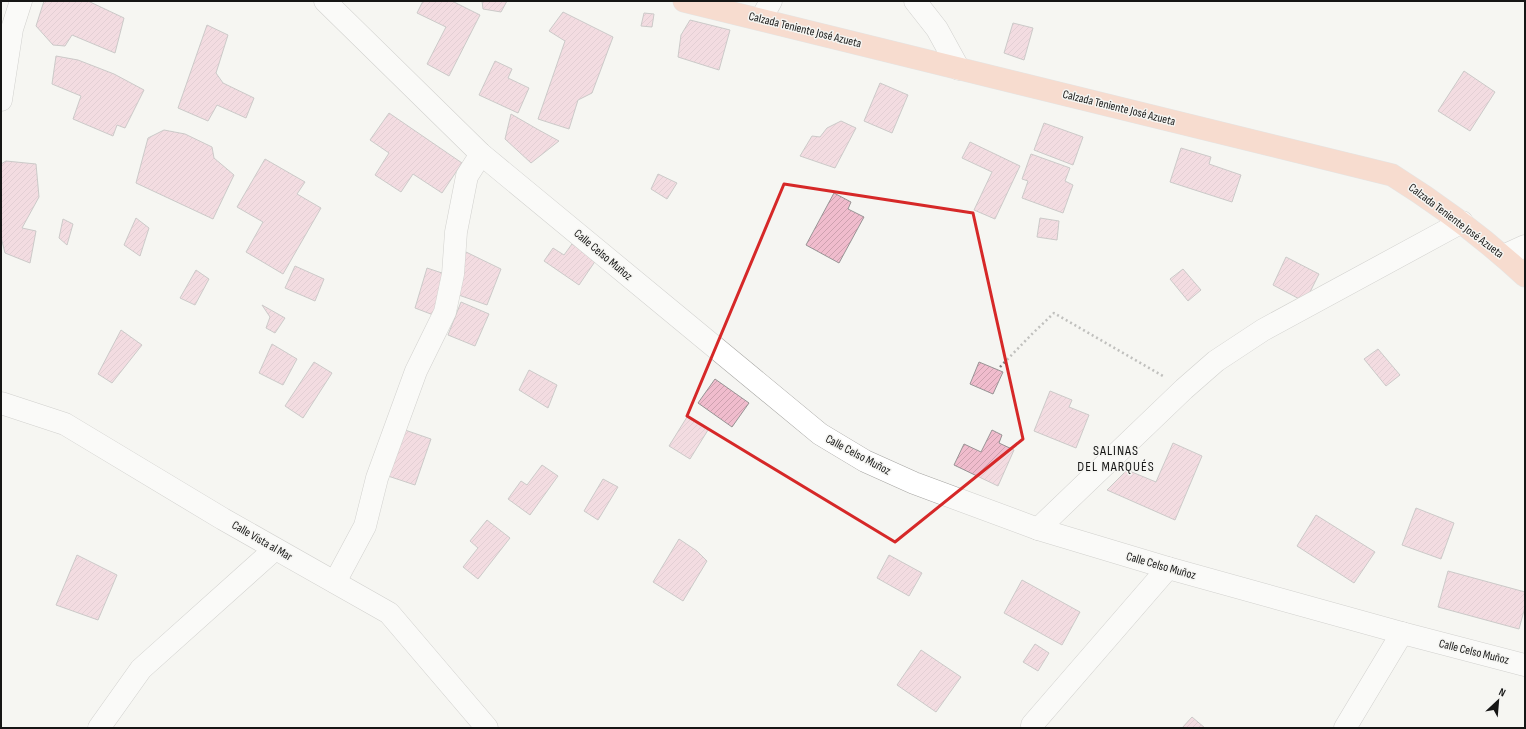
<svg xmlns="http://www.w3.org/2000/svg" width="1526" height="729" viewBox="0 0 1526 729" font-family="'Sofia Sans Condensed',sans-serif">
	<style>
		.building { fill: url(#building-hatch); stroke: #989495 }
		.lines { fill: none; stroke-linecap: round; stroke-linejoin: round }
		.minor-casing { stroke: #a6a5a2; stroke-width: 23 }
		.major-casing { stroke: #d0d0d0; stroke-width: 23 }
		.path { stroke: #7f7f7d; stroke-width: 2.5; stroke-dasharray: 2 3; stroke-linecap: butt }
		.minor { stroke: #fff; stroke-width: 22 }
		.major { stroke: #f8bca4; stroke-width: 22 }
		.marked { fill: none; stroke: #d62828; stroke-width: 3; stroke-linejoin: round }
		.labels { text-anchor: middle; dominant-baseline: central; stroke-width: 3; stroke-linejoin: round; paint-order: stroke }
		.street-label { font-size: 12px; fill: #161615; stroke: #f5f5f2 }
		.quarter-label { font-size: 14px; letter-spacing: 1px; fill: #161615; stroke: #f5f5f2 }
	</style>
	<defs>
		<pattern id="building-hatch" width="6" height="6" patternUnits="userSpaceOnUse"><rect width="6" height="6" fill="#f0bccd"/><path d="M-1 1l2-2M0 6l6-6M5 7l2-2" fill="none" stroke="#cda1af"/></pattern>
	</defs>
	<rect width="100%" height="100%" fill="#f5f5f2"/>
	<!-- building -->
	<g class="building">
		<polygon points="44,1 88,1 124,18 115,53 72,35 65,46 53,45 36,26"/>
		<polygon points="423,1 452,1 480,15 449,76 427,64 446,27 417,13"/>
		<polygon points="482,1 507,1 501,12 483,9"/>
		<polygon points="563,12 613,37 592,93 578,100 569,129 538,119 565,41 549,31"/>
		<polygon points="644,13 654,14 652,27 641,26"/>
		<polygon points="690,20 730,30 719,70 678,57 681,35"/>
		<polygon points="1013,23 1033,28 1024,60 1004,53"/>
		<polygon points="207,25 228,35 216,73 223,83 254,98 246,118 217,105 208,121 178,108"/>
		<polygon points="56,56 78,60 114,74 144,90 125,128 117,125 113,136 73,119 81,96 52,84"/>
		<polygon points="495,61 512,69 508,78 529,88 518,113 479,95"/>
		<polygon points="1464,71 1495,92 1470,131 1438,111"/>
		<polygon points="880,83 908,95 892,133 864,121"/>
		<polygon points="389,113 462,163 442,193 413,174 401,192 375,175 389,153 370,140"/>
		<polygon points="511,114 537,129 559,141 531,163 505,139"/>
		<polygon points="841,121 856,128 835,168 800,156 812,136 820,137 827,128"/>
		<polygon points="1044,123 1083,137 1073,165 1034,150"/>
		<polygon points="164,130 185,134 212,147 214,158 234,175 213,219 136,183 148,138"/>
		<polygon points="970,142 1020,166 995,219 974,210 992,172 962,158"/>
		<polygon points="1181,148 1211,157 1209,164 1241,175 1232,202 1170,182"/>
		<polygon points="1031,154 1070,168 1065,181 1073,185 1063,213 1022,198 1028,181 1022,179"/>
		<polygon points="265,159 305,182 297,194 321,208 283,274 246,252 263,222 237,207"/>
		<polygon points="6,161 36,164 39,197 22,228 36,231 30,263 5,253 1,237 1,164"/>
		<polygon points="658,174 677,183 667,199 651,189"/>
		<polygon points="834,193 851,202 848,209 864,217 839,263 806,245"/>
		<polygon points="136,218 149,228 140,256 124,245"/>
		<polygon points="1040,218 1059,221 1057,240 1037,237"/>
		<polygon points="63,219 73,224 67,245 59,238"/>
		<polygon points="572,244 596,260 579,285 544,261 553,248 564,255"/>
		<polygon points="466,252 501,269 487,305 453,293"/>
		<polygon points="1286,257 1319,274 1305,302 1273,285"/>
		<polygon points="295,266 324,279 315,301 285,288"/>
		<polygon points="427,268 451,276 436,316 415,308"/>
		<polygon points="1183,269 1201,290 1188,301 1170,279"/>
		<polygon points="196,270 209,279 195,305 180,298"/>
		<polygon points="461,302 489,314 475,346 448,335"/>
		<polygon points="262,305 285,318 275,333 266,328 270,317"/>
		<polygon points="121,330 142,345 112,383 98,374"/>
		<polygon points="272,344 297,359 283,385 259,373"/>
		<polygon points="1378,349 1400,375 1386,386 1364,359"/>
		<polygon points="314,362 332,373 303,418 285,406"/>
		<polygon points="979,362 1003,372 993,394 970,384"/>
		<polygon points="529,370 557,385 548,408 519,390"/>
		<polygon points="715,379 749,403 732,427 698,403"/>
		<polygon points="1050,391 1072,400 1069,407 1089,415 1076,448 1034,431"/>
		<polygon points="687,417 708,430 690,459 669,446"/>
		<polygon points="405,430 431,439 415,485 388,476"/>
		<polygon points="992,430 1002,435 999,443 1014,450 998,486 954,465 964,444 981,452"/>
		<polygon points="1173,443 1202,456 1175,520 1107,490 1127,470 1156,482"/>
		<polygon points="542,465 558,476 530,515 508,499 521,481 527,485"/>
		<polygon points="603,479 618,487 598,520 584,511"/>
		<polygon points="1416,508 1454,523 1441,559 1402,545"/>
		<polygon points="1316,515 1375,552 1354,583 1297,546"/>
		<polygon points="487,520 510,538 478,579 463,567 478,548 470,541"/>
		<polygon points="679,539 697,551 707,561 683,601 653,582"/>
		<polygon points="77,555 117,575 98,620 56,605"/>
		<polygon points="889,555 922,573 909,596 877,578"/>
		<polygon points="1448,571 1525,592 1525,607 1519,629 1438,607"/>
		<polygon points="1022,580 1080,612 1062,645 1004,613"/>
		<polygon points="1035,644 1049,653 1038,671 1023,662"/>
		<polygon points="921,650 961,677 936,712 897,685"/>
		<polygon points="1192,717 1205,728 1182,728"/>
	</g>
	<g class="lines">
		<!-- minor casing -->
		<g class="minor-casing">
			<g id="minor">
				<polyline points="325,1 481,154 820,434 865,461 914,483 1038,529 1168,568 1402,633 1525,665"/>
				<polyline points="915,1 937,29 959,69"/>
				<polyline points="761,19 771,1"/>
				<polyline points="1,100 12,29 21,1"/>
				<polyline points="1503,256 1525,246"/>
				<polyline points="1,403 65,424 223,519 389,613 487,728"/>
				<polyline points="1038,529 1184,389 1216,361 1263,330 1462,222"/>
				<polyline points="335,582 365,526 377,478 416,371 445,312 453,274 456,232 467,176 481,154"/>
				<polyline points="1032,725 1168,568"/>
				<polyline points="99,728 141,669 275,549"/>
				<polyline points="1345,728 1402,633"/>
			</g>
		</g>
		<!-- major casing -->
		<g class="major-casing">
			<path id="major" d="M 684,1 L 1392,175 C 1440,205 1484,238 1525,276"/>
		</g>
		<!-- path -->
		<polyline class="path" points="1000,367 1032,334 1054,313 1163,376"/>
		<!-- minor -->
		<use href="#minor" class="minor"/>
		<!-- major -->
		<use href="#major" class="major"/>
	</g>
	<!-- marked area -->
	<path d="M0 0H1526V729H0ZM 784,184 L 973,213 L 1023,439 L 895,542 L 687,416 Z" fill="#f5f5f2" fill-opacity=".55" fill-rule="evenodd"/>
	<path class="marked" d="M 784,184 L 973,213 L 1023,439 L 895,542 L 687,416 Z"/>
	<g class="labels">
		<!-- street labels -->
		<g class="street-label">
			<text transform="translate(805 30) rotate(14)">Calzada Teniente José Azueta</text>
			<text transform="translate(1119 108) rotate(14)">Calzada Teniente José Azueta</text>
			<text transform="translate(1456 221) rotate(37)">Calzada Teniente José Azueta</text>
			<text transform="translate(603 255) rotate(40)">Calle Celso Muñoz</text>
			<text transform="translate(858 455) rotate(28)">Calle Celso Muñoz</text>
			<text transform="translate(262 541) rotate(30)">Calle Vista al Mar</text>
			<text transform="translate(1161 566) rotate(16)">Calle Celso Muñoz</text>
			<text transform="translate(1474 652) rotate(14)">Calle Celso Muñoz</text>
		</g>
		<!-- quarter labels -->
		<g class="quarter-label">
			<text x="1116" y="450">SALINAS<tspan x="1116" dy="16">DEL MARQUÉS</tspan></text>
		</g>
	</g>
	<!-- border -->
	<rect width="1526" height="729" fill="none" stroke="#161615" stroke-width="4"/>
	<!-- north arrow -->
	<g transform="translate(1498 701) rotate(26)" stroke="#f5f5f2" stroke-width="3" paint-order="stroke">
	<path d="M0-3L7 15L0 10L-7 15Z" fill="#161615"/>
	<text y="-6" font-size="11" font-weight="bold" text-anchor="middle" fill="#161615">N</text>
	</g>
</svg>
